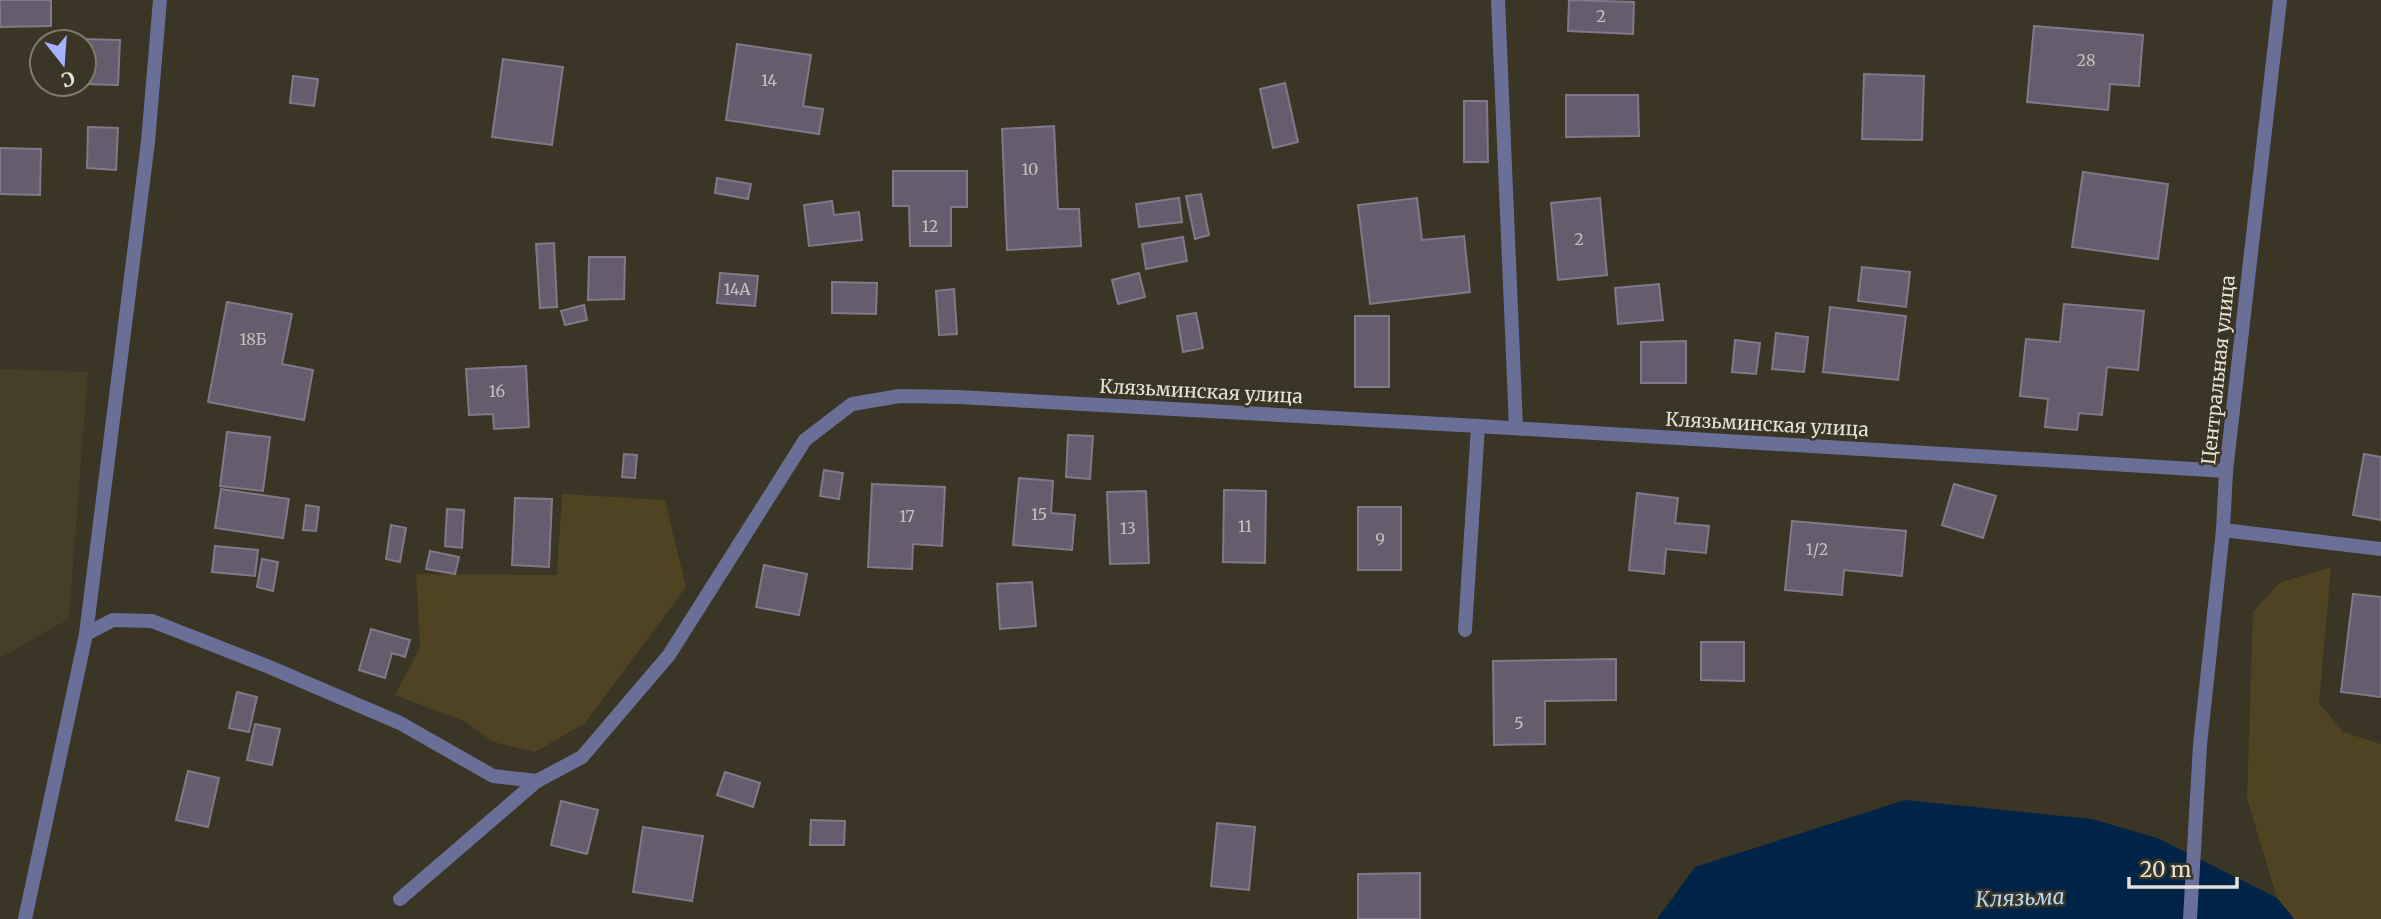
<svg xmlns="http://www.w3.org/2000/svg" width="2381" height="919" viewBox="0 0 2381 919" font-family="Merriweather,serif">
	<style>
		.built { fill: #463e26 }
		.green { fill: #4f4322 }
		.water { fill: #002447 }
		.building { fill: #655c6d; stroke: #827889; stroke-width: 2 }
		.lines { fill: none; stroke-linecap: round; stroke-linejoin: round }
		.service { stroke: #696f96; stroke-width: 14 }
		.minor { stroke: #696f96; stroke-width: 14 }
		.tertiary { stroke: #696f96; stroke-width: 14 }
		.labels { text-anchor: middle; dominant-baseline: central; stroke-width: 5; stroke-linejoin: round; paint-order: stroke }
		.number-label { font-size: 16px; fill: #c6c0bd }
		.street-label { font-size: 19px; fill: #e6e2d8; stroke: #3a3524 }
		.water-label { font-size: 21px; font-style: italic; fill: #b6d8fd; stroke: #3a3524 }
	</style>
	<rect width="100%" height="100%" fill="#3a3524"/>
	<!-- built -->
	<polygon class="built" points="0,369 88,372 69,619 0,658"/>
	<!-- green -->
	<g class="green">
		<polygon points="562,494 665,500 686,587 585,723 535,752 493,742 466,722 395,695 420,647 416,574 557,575"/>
		<polygon points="2331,567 2319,703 2343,732 2381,744 2381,919 2294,919 2277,898 2247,798 2253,612 2279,583"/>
	</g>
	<!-- water -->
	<polygon class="water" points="1905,800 2092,819 2157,838 2277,898 2294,919 1657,919 1695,867"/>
	<!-- building -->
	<g class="building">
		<polygon points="0,0 51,0 51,26 0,27"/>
		<polygon points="1569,0 1634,2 1633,34 1568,31"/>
		<polygon points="2034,26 2143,35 2139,86 2110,84 2108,110 2027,102"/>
		<polygon points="80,39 120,40 118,85 84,84 84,42 80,42"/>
		<polygon points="737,44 811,55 803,106 823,109 819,134 726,120"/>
		<polygon points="503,59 563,67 552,145 492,137"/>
		<polygon points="1864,74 1924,76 1922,140 1862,139"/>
		<polygon points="293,76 318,79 314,106 290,103"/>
		<polygon points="1285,83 1298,142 1273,148 1260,89"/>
		<polygon points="1566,95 1638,95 1639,136 1566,137"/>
		<polygon points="1464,101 1487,101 1488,162 1464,162"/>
		<polygon points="1054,126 1058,209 1079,209 1081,246 1007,250 1002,129"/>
		<polygon points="88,127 118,128 116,170 87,168"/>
		<polygon points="0,148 41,149 40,195 0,194"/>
		<polygon points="893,171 967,171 967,207 951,207 951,246 910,246 909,206 893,206"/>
		<polygon points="2083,172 2168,184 2158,259 2072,247"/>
		<polygon points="717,178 751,184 748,199 715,193"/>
		<polygon points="1201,194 1209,235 1195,239 1186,196"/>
		<polygon points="1179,198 1182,222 1139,227 1136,204"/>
		<polygon points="1417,198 1422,240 1464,236 1470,292 1370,304 1358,205"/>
		<polygon points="1600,198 1607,275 1558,280 1551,203"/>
		<polygon points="832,201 834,215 859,212 862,240 809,246 804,205"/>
		<polygon points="1183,237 1187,261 1146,269 1142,244"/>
		<polygon points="554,243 557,307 540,308 536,244"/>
		<polygon points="589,257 625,257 624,299 588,300"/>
		<polygon points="1862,267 1910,272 1906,307 1858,301"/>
		<polygon points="720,273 758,276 755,306 717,303"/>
		<polygon points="1139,273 1145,297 1118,304 1112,280"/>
		<polygon points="832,282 877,283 876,314 832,313"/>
		<polygon points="1659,284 1663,320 1618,324 1615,288"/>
		<polygon points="954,289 957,334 939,335 936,291"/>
		<polygon points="227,302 292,314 282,364 313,370 304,420 208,402"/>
		<polygon points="2064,304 2144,311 2138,370 2107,367 2102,415 2079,413 2077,430 2045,427 2048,399 2020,396 2026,339 2060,342"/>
		<polygon points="584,305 587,320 565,325 561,311"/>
		<polygon points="1830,307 1906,316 1898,380 1823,372"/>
		<polygon points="1196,313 1203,348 1183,352 1177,316"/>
		<rect x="1355" y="316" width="34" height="71"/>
		<polygon points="1776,333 1808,337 1804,372 1772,369"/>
		<polygon points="1735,340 1760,343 1756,374 1732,372"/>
		<polygon points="1686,341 1686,383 1641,383 1641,342"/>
		<polygon points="526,366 529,427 494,429 493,414 469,415 466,369"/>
		<polygon points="227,432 270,437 263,491 220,486"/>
		<polygon points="1068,435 1093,436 1090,479 1066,477"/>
		<polygon points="624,454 637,455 635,478 622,477"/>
		<polygon points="2364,454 2381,457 2381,520 2353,515"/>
		<polygon points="824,470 843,473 839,499 820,496"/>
		<polygon points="1019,478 1053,481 1051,513 1075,515 1072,550 1013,545"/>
		<polygon points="872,484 945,487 942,546 913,544 912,569 868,567"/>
		<polygon points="1954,484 1996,496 1983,538 1942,525"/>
		<polygon points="221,489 289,499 283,538 215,528"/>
		<polygon points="1224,490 1266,491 1265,563 1223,562"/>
		<polygon points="1146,491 1149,563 1110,564 1107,492"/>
		<polygon points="1637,493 1678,498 1675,523 1709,526 1706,553 1666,549 1664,574 1629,570"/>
		<polygon points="515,498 552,499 549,567 512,565"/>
		<polygon points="306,505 319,507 316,531 303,530"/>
		<rect x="1358" y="507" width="43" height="63"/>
		<polygon points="447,509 464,510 462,548 445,546"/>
		<polygon points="1792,521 1906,531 1902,576 1844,570 1842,595 1785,590"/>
		<polygon points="391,525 406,528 400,562 386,559"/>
		<polygon points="215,546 258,550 255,576 212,572"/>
		<polygon points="430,551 459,557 455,574 426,569"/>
		<polygon points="262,559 278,562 273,591 257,587"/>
		<polygon points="764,565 807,574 799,615 756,607"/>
		<polygon points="1032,582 1036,626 1000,629 997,584"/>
		<polygon points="2353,594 2381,597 2381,697 2341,692"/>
		<polygon points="371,629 410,640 405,657 392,653 385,678 359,670"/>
		<polygon points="1701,642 1744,642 1744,681 1701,680"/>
		<polygon points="1616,659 1616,700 1545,701 1545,744 1494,745 1493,661"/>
		<polygon points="237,692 257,697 249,732 229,728"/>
		<polygon points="255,724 280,729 272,765 247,760"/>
		<polygon points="188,771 219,778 208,827 176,820"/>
		<polygon points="725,772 760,783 753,807 717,795"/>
		<polygon points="561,801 598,810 587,854 551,845"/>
		<polygon points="811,820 845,821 844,845 810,845"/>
		<polygon points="1217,823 1255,827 1249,890 1211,886"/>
		<polygon points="643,827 703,836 692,901 633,892"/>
		<polygon points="1420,873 1420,919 1358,919 1358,874"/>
	</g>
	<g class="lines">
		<!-- service -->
		<g class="service">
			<polyline points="1498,0 1516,428"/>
			<polyline points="1465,630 1478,426"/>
			<polyline points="86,634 113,620 152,621 267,666 400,723 493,776 537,781"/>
			<polyline points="25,919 86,634 148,142 160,0"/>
		</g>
		<!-- minor -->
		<g class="minor">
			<polyline points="2223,530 2381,549"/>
			<polyline points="400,899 537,781 582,757 669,655 805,440 852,404 900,396 958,397 1478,426 2226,471"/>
		</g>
		<!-- tertiary -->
		<polyline class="tertiary" points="2190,919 2200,745 2223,530 2226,471 2280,0"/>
	</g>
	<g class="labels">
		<!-- number labels -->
		<g class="number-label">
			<text x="1601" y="16">2</text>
			<text x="2086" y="60">28</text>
			<text x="769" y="80">14</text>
			<text x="1030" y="169">10</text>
			<text x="930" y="226">12</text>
			<text x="1579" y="239">2</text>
			<text x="737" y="289">14А</text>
			<text x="253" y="339">18Б</text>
			<text x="497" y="391">16</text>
			<text x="1039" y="514">15</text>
			<text x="907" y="516">17</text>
			<text x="1245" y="526">11</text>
			<text x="1128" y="528">13</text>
			<text x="1380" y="539">9</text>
			<text x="1817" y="549">1/2</text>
			<text x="1519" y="723">5</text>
		</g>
		<!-- street labels -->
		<g class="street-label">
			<text transform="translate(2218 370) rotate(-84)">Центральная улица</text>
			<text transform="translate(1201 391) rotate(3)">Клязьминская улица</text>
			<text transform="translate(1767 424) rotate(3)">Клязьминская улица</text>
		</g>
		<!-- water labels -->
		<g class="water-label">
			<text transform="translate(2020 898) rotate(-2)">Клязьма</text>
		</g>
	</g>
	<!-- north arrow -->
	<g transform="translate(63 63) rotate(163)"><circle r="33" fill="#3a3524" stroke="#7f7a6c" stroke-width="2"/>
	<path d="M0-5L12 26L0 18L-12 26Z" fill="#a3b2fd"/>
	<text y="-10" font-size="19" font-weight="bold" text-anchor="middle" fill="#e6e2d8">С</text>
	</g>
	<!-- scale -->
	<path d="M2129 877v10h108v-10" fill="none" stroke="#e6e2d8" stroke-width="3.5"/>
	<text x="2140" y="877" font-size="21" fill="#e6e2d8" stroke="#3a3524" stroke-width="5" paint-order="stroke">20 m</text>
</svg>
